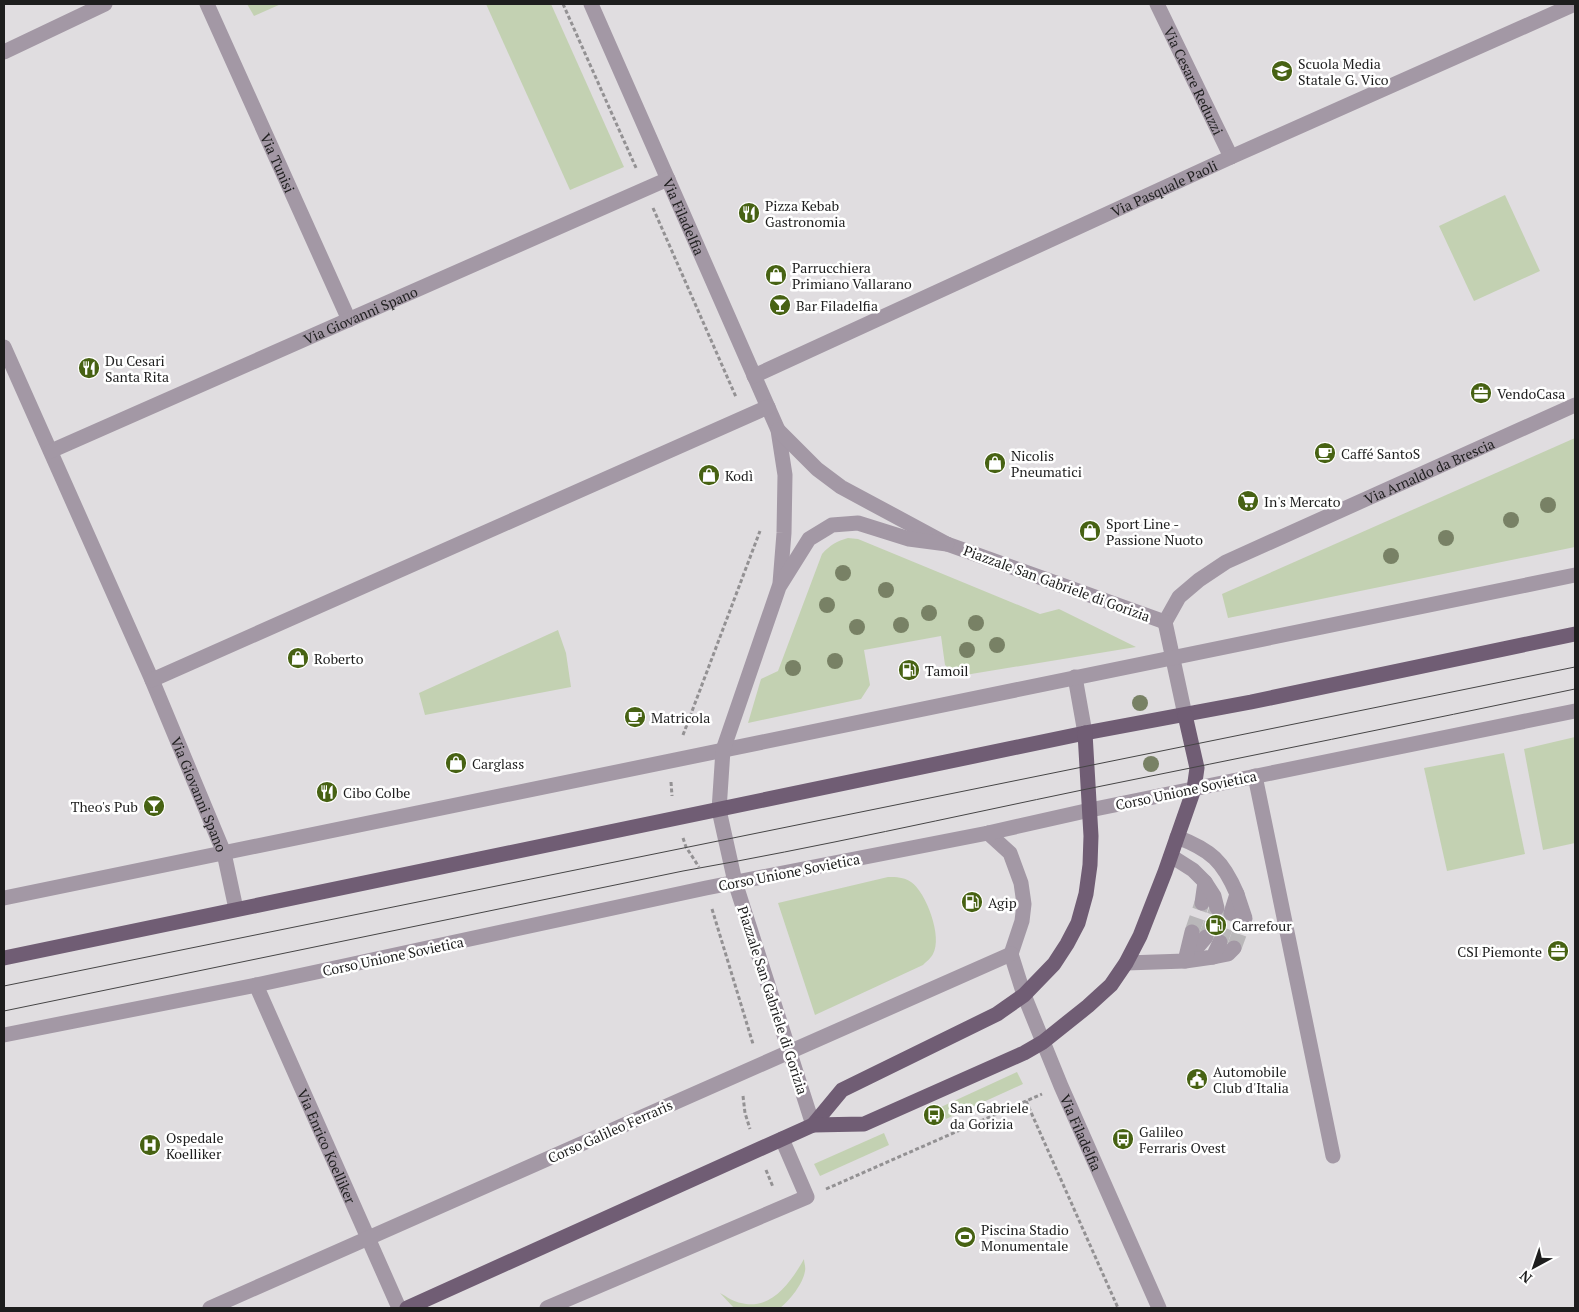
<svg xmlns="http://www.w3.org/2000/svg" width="1579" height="1312" viewBox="0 0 1579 1312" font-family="'PT Serif',serif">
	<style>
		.green { fill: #c3d1b2 }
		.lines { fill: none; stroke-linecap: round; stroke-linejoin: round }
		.minor-tunnel { stroke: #b9b7b9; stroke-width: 15; stroke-dasharray: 15 8; stroke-linecap: butt }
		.path { stroke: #939193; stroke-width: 3; stroke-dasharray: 4 2.5; stroke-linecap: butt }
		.minor { stroke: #a398a5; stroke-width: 15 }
		.major { stroke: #705d74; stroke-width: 15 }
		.tram { stroke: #464546; stroke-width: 1 }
		.tree { fill: #788165 }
		.labels { text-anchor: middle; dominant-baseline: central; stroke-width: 5; stroke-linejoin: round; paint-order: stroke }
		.poi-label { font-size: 14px; fill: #1e1e1e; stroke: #fff; text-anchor: start }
		.street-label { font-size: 14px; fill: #1e1e1e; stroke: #fff }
	</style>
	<rect width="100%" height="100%" fill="#e0dde0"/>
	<!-- green -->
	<g class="green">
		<polygon points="247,4 281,4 254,16"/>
		<polygon points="486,4 551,4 624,167 570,190"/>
		<polygon points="1505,195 1540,271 1474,301 1439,226"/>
		<polygon points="1575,438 1575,547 1228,618 1222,594"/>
		<path d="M 848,538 L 858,539 L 1040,614 L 1059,609 L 1136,647 L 959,676 L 945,665 L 941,636 L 864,650 L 870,685 L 861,699 L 748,723 L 761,679 L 778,671 L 822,554 C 830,545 837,541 848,538 Z"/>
		<polygon points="558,630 566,653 571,687 425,715 419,693"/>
		<polygon points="1575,737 1575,843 1543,850 1524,749"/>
		<polygon points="1504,753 1525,854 1447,871 1424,768"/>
		<path d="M 888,877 C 897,877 903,877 911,882 C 926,892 943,937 933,954 C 931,958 926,962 923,965 L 815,1015 L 778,903 Z"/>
		<polygon points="1017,1072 1023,1084 946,1119 941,1107"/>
		<polygon points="884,1133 889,1145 820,1176 814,1164"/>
		<path d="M 804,1259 C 804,1263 806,1267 805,1271 C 803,1284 790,1300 780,1308 L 734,1308 L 720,1293 C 727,1297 734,1302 741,1303 C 771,1311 791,1282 804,1259 Z"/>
	</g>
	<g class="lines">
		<!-- minor-tunnel -->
		<g class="minor-tunnel">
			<polyline points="1192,932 1202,903"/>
			<polyline points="1206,937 1217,908"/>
			<polyline points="1220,942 1231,913"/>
			<polyline points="1234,948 1245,918"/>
		</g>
		<!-- path -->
		<g class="path">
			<polyline points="563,4 637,170"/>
			<polyline points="653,208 736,397"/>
			<polyline points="683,735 760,531"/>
			<polyline points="671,782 672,796"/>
			<polyline points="683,838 686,847 699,867"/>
			<polyline points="712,909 753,1044"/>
			<polyline points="743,1096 745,1113 750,1129"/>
			<polyline points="1026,1101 1118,1308"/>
			<polyline points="766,1170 773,1187"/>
			<polyline points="826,1189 1042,1094"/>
		</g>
		<!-- minor -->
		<g class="minor">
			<path id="s1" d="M 207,4 L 349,320"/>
			<path id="s2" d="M 591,4 L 778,430 L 785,475 L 784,533 L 780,583"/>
			<path id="s3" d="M 1157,4 L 1231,157"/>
			<polyline points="4,52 105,4"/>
			<path id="s4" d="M 4,347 L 152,680 L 224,853 L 236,909"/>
			<path id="s5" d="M 754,376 L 1231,157 L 1575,4"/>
			<polyline points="778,430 817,469 841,487 947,544 1165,622"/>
			<path id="s6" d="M 51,451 L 668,179"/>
			<path id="s7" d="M 1165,622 L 1179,597 L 1199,580 L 1226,562 L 1575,405"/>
			<polyline points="1165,622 1185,715"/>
			<polyline points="1075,677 1085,733"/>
			<polyline points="152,680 768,407"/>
			<polyline points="1255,776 1333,1156"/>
			<polyline points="988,833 1010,853 1021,883 1024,904 1022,921 1011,954"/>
			<path d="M 1177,837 C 1211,850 1223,861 1237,894 L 1231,913"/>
			<polyline points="1171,856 1193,870 1205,882 1202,903"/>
			<polyline points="1205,882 1214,896 1217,908"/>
			<polyline points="1237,894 1245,918"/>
			<polyline points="4,898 1575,575"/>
			<path id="s8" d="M 1011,954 L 1024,995 L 1061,1086 L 1159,1308"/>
			<polyline points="1213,957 1228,954 1234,948"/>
			<polyline points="1186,960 1206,937"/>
			<polyline points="1185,961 1213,957 1220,942"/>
			<polyline points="1126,963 1185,961 1192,932"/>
			<path id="s9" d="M 256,985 L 399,1308"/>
			<polyline points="4,1035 256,985 706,888 988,833 1090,810 1575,711"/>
			<polyline points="813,1125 735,882 719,810 723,750 779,587 809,539 832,525 858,523 909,539 947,544"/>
			<polyline points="210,1308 1011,954"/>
			<polyline points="547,1308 807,1197 782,1139"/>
		</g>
		<!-- major -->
		<g class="major">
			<polyline points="4,958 1085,733 1251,702 1575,634"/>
			<polyline points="813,1125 842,1090 997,1014 1024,995 1054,964 1067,944 1078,923 1086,894 1090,865 1091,836 1085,733"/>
			<polyline points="407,1308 813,1125 864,1124 1024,1053 1043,1042 1088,1006 1111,985 1126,963 1140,936 1165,872 1194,789 1197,768 1185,715"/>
		</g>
		<!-- tram -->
		<g class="tram">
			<polyline points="4,986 1575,667"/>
			<path d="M 4,1011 L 683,871 C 819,847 952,817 1087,789 C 1250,756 1413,723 1575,689"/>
		</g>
	</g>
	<!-- trees -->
	<g class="tree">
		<circle cx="1548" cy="505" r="8"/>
		<circle cx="1511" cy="520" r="8"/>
		<circle cx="1446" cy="538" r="8"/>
		<circle cx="1391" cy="556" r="8"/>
		<circle cx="843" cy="573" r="8"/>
		<circle cx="886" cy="590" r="8"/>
		<circle cx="827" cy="605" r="8"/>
		<circle cx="929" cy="613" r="8"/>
		<circle cx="976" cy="623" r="8"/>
		<circle cx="901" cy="625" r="8"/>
		<circle cx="857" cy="627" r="8"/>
		<circle cx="997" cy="645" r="8"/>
		<circle cx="967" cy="650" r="8"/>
		<circle cx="835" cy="661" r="8"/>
		<circle cx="793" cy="668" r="8"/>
		<circle cx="1140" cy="703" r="8"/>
		<circle cx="1151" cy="764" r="8"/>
	</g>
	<!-- icons -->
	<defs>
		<g id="school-disc" transform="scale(1.125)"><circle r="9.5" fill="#476213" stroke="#fff"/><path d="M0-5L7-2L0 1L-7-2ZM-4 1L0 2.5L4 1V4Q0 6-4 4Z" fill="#fff"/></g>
		<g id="restaurant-disc" transform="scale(1.125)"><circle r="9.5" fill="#476213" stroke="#fff"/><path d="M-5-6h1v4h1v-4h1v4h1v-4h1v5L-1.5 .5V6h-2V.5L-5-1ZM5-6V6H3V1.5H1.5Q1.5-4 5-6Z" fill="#fff"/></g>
		<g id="shop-disc" transform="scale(1.125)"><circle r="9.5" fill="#476213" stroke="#fff"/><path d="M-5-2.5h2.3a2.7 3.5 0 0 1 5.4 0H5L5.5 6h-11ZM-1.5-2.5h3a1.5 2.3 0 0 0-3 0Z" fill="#fff"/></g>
		<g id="bar-disc" transform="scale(1.125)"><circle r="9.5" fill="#476213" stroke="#fff"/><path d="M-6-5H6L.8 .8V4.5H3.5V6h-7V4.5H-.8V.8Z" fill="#fff"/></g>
		<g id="office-disc" transform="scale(1.125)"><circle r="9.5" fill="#476213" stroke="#fff"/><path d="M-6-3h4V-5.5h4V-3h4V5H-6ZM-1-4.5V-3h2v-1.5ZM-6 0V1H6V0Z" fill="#fff"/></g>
		<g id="cafe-disc" transform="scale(1.125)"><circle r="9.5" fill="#476213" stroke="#fff"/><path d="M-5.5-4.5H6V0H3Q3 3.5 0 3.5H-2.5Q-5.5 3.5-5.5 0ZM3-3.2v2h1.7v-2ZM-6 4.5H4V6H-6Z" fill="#fff"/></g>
		<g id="supermarket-disc" transform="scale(1.125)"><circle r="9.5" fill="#476213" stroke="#fff"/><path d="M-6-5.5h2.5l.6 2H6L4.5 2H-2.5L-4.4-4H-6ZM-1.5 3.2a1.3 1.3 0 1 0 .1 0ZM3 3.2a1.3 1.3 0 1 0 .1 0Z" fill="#fff"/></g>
		<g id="fuel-disc" transform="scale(1.125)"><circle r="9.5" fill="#476213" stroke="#fff"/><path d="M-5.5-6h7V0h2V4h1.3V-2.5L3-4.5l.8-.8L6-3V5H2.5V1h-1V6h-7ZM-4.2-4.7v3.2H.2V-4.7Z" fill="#fff"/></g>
		<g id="civic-disc" transform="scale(1.125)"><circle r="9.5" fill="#476213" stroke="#fff"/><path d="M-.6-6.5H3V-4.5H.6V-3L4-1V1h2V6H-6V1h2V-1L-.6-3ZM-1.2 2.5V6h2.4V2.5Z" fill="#fff"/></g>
		<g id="bus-disc" transform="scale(1.125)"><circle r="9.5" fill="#476213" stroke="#fff"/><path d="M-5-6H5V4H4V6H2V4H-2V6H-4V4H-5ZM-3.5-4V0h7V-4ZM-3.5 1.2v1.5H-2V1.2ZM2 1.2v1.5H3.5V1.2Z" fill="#fff"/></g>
		<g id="hospital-disc" transform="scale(1.125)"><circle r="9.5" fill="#476213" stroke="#fff"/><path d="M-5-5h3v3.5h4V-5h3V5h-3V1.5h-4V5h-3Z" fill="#fff"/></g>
		<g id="stadium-disc" transform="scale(1.125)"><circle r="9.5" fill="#476213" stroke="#fff"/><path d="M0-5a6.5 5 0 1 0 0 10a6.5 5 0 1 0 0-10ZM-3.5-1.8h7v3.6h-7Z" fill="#fff"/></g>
	</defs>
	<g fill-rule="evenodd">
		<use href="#school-disc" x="1282" y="71"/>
		<use href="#restaurant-disc" x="749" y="213"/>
		<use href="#shop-disc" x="776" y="275"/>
		<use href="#bar-disc" x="780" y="305"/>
		<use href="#restaurant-disc" x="89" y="368"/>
		<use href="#office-disc" x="1481" y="393"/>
		<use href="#cafe-disc" x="1325" y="453"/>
		<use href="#shop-disc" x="995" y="463"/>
		<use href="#shop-disc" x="709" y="475"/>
		<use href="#supermarket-disc" x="1248" y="501"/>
		<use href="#shop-disc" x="1090" y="531"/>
		<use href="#shop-disc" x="298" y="658"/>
		<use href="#fuel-disc" x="909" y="670"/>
		<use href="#cafe-disc" x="635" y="717"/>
		<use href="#shop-disc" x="456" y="763"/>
		<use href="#restaurant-disc" x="327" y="792"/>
		<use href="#bar-disc" x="154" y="806"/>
		<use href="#fuel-disc" x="972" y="902"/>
		<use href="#fuel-disc" x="1216" y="925"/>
		<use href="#office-disc" x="1558" y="951"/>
		<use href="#civic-disc" x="1197" y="1079"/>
		<use href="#bus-disc" x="934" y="1115"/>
		<use href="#bus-disc" x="1123" y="1139"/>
		<use href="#hospital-disc" x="150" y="1145"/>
		<use href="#stadium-disc" x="965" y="1237"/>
	</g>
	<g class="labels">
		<!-- poi labels -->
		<g class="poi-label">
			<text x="1298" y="63">Scuola Media<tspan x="1298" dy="16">Statale G. Vico</tspan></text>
			<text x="765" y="205">Pizza Kebab<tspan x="765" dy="16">Gastronomia</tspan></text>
			<text x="792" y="267">Parrucchiera<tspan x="792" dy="16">Primiano Vallarano</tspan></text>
			<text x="796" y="305">Bar Filadelfia</text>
			<text x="105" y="360">Du Cesari<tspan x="105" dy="16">Santa Rita</tspan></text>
			<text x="1497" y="393">VendoCasa</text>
			<text x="1341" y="453">Caffé SantoS</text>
			<text x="1011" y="455">Nicolis<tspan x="1011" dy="16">Pneumatici</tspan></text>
			<text x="725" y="475">Kodì</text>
			<text x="1264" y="501">In's Mercato</text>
			<text x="1106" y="523">Sport Line -<tspan x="1106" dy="16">Passione Nuoto</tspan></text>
			<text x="314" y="658">Roberto</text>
			<text x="925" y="670">Tamoil</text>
			<text x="651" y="717">Matricola</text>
			<text x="472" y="763">Carglass</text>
			<text x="343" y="792">Cibo Colbe</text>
			<text x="138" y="806" text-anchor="end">Theo's Pub</text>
			<text x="988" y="902">Agip</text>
			<text x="1232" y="925">Carrefour</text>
			<text x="1542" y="951" text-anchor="end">CSI Piemonte</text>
			<text x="1213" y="1071">Automobile<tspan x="1213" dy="16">Club d'Italia</tspan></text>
			<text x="950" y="1107">San Gabriele<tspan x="950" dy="16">da Gorizia</tspan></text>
			<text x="1139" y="1131">Galileo<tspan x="1139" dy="16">Ferraris Ovest</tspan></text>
			<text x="166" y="1137">Ospedale<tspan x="166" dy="16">Koelliker</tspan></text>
			<text x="981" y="1229">Piscina Stadio<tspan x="981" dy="16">Monumentale</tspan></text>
		</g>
		<!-- street labels -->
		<g class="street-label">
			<text stroke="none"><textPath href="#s3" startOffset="85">Via Cesare Reduzzi</textPath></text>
			<text stroke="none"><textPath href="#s1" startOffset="174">Via Tunisi</textPath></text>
			<text stroke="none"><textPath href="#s5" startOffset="451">Via Pasquale Paoli</textPath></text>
			<text stroke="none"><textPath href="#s2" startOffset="232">Via Filadelfia</textPath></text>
			<text stroke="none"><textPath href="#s6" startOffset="338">Via Giovanni Spano</textPath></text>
			<text stroke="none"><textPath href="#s7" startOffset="310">Via Arnaldo da Brescia</textPath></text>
			<text transform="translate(1057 583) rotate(20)">Piazzale San Gabriele di Gorizia</text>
			<text transform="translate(1186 790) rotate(-12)">Corso Unione Sovietica</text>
			<text stroke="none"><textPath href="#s4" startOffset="488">Via Giovanni Spano</textPath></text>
			<text transform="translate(789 872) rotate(-11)">Corso Unione Sovietica</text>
			<text transform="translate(393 956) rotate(-12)">Corso Unione Sovietica</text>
			<text transform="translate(773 1000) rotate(72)">Piazzale San Gabriele di Gorizia</text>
			<text transform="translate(610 1131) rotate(-24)">Corso Galileo Ferraris</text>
			<text stroke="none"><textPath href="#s8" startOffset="192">Via Filadelfia</textPath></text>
			<text stroke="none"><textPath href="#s9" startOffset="176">Via Enrico Koelliker</textPath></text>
		</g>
	</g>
	<!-- border -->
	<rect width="1579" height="1312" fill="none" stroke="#1e1e1e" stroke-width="10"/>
	<!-- north arrow -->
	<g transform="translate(1534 1267) rotate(220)" stroke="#ffffff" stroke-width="4" paint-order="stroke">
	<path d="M0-4L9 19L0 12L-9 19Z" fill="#1e1e1e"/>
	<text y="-8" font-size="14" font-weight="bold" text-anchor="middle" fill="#1e1e1e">N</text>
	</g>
</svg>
